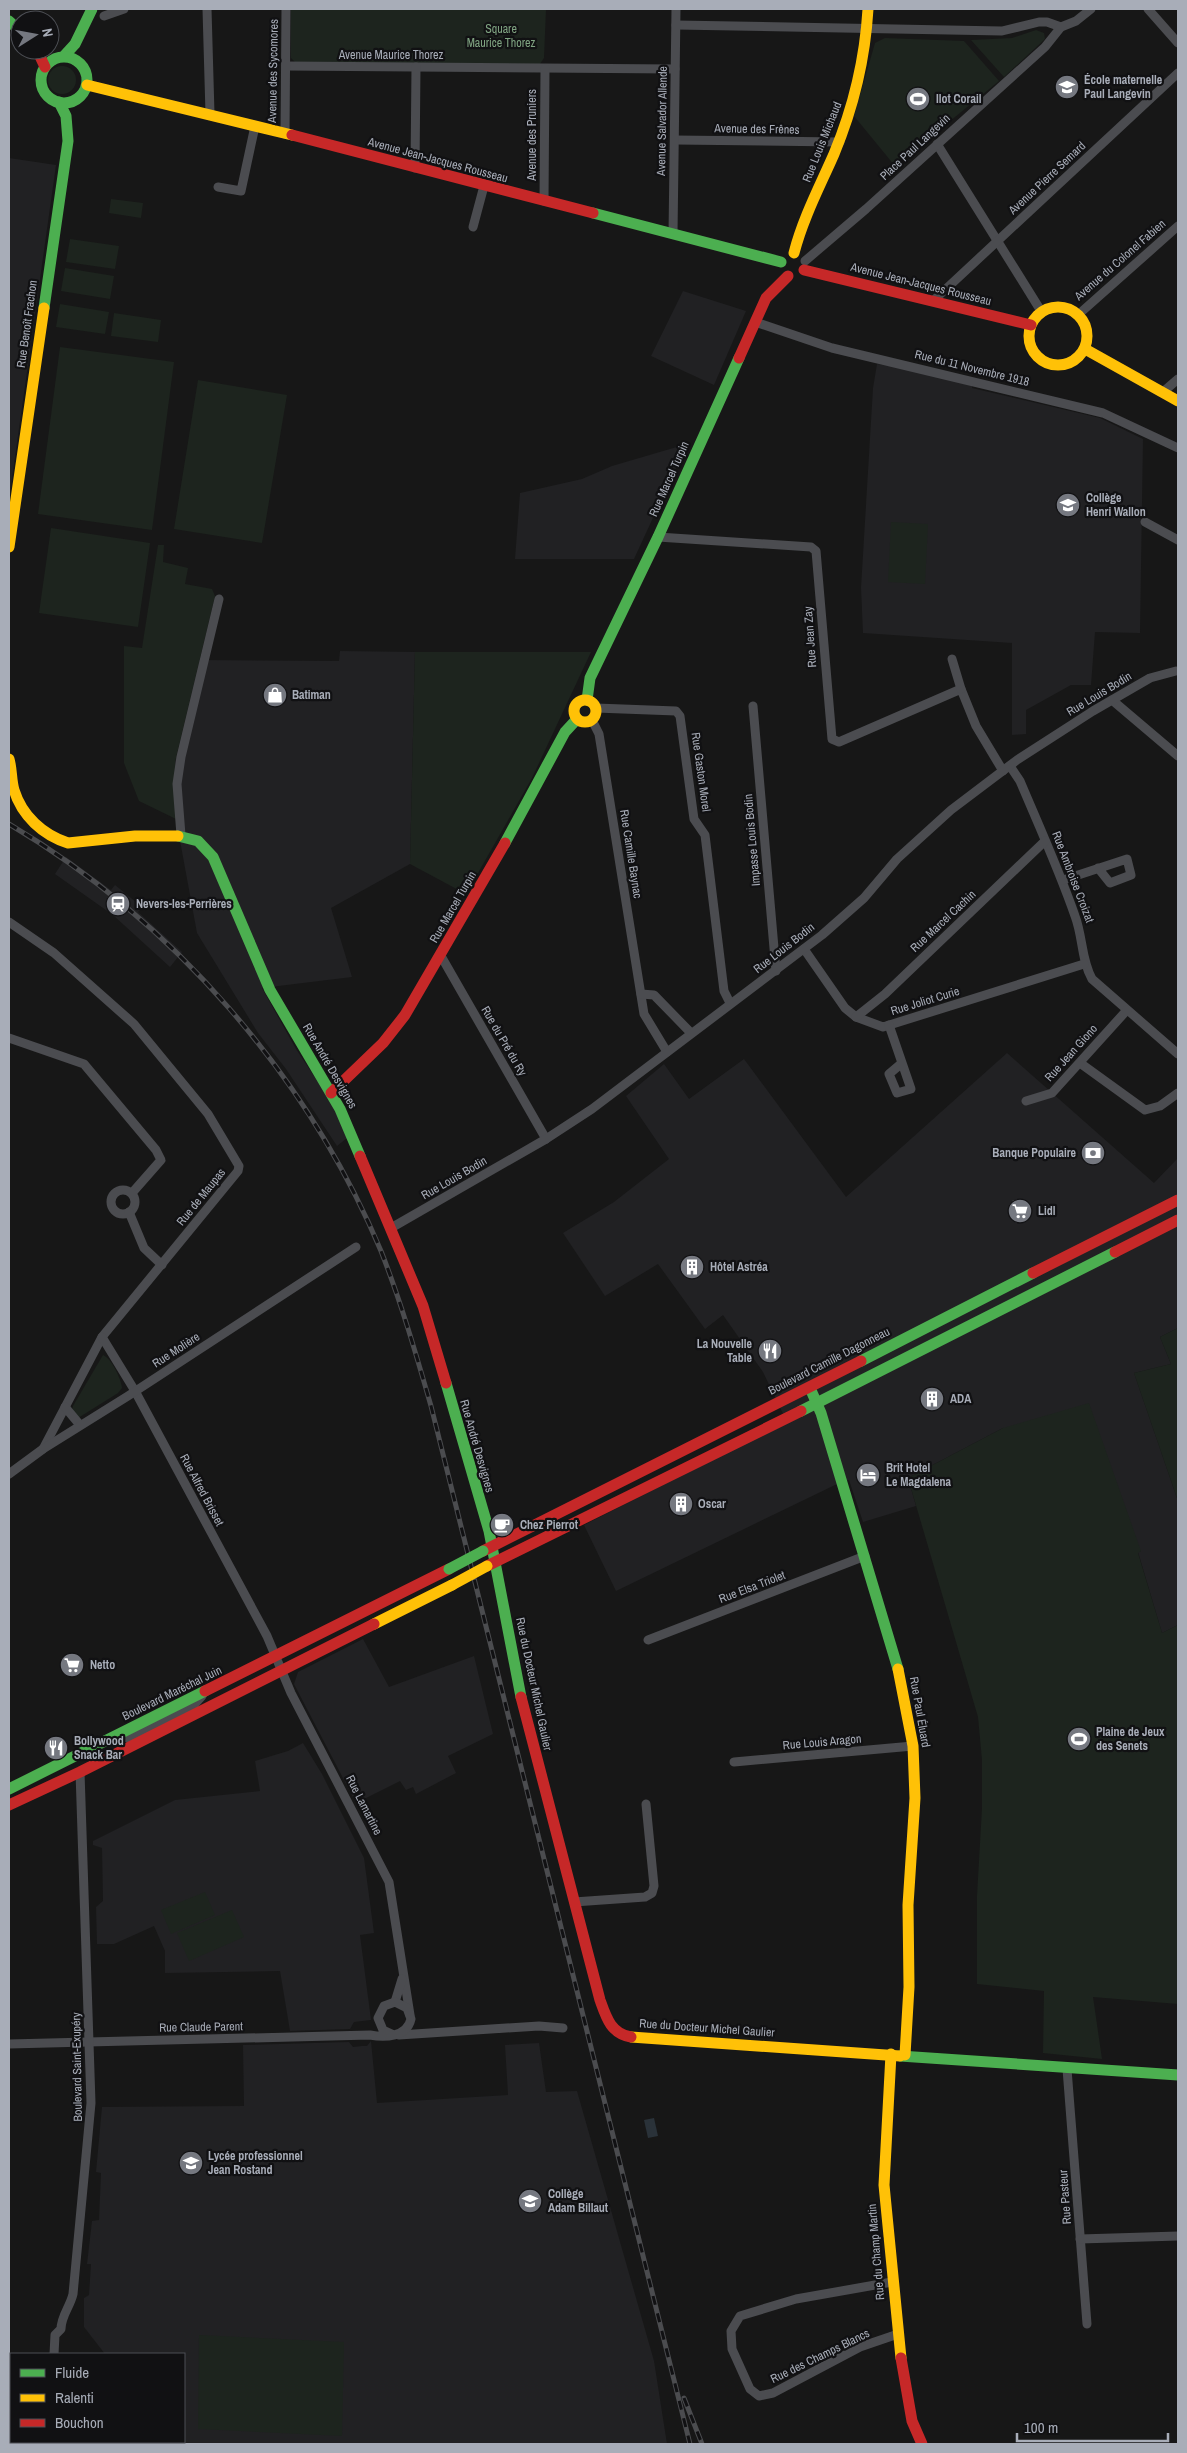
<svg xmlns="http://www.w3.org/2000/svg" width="1187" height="2453" viewBox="0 0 1187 2453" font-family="'Archivo Narrow',sans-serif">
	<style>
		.built { fill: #212123 }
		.green { fill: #1d241e }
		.water { fill: #2a3239 }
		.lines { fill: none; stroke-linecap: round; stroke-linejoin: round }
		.street { stroke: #4b4c50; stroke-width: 9 }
		.fast { stroke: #4caf50; stroke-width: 11 }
		.slow { stroke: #ffc107; stroke-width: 11 }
		.jam { stroke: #c62828; stroke-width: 11 }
		.rail-casing { stroke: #4b4c4f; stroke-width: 5 }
		.rail { stroke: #111113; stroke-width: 3; stroke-dasharray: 9; stroke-linecap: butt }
		.fast-bridge { stroke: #4caf50; stroke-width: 11 }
		.slow-bridge { stroke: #ffc107; stroke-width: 11 }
		.labels { text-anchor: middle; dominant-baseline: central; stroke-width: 4.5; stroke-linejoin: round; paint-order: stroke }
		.park-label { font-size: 12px; fill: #7fa381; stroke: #111113 }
		.street-label { font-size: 12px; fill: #a8adb8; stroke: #111113 }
		.poi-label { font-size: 12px; font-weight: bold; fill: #a8adb8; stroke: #111113; text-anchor: start }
	</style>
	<rect width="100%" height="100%" fill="#171717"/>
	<!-- built -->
	<g class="built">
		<polygon points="9,158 56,165 9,500"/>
		<polygon points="683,291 746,311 714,385 651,356"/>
		<polygon points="877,364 936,373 972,385 972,388 1100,418 1143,439 1140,633 1095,632 1091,685 1071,685 1026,710 1026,734 1012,735 1012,643 863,633 861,588 873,388"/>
		<polygon points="687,444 634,559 515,559 520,493 582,479 612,466"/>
		<polygon points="340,651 415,652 410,864 331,908 352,977 262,988 296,1049 332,1103 347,1138 337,1146 286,1069 258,1033 197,933 176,819 175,762 199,660 339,661"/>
		<polygon points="66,857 111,890 115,885 142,907 138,912 182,952 170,967 113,915 55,874"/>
		<polygon points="1007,1053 1154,1183 1178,1158 1178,1328 1160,1337 1171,1364 1134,1373 1178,1501 1178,1625 1162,1633 1138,1552 1141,1551 1003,1428 908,1478 916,1506 863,1522 849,1480 835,1485 616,1591 584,1525 787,1422 763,1372 723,1315 705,1329 658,1264 605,1296 563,1233 614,1202 669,1159 626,1096 664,1064 689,1099 744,1059 846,1197"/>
		<polygon points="363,1639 389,1687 474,1656 493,1734 448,1756 456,1773 416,1794 413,1787 406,1790 400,1781 356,1803 294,1684 298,1672"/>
		<polygon points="303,1743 322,1774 364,1858 374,1933 360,1935 371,2020 354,2022 350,2029 290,2031 280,1971 165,1973 165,1951 154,1926 114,1944 97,1944 96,1907 103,1901 102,1848 93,1845 93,1841 175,1800 260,1791 255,1761 288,1751"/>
		<polygon points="371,2041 377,2103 508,2095 505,2045 539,2043 546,2092 577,2091 654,2361 667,2444 104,2444 104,2442 184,2442 184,2354 105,2354 84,2327 84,2298 89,2295 91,2264 87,2264 92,2221 99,2220 101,2173 96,2172 102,2107 244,2106 243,2045 349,2042 353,2047 362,2046 367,2046"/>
	</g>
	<!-- green -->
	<g class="green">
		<polygon points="291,9 546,9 544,58 540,64 296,63 291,58"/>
		<polygon points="1036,30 1044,33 1045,39 1004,77 971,40 1012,38"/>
		<polygon points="885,38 964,41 999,81 895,166 854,116 875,43"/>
		<circle cx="62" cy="80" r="14"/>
		<polygon points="111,199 143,203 141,218 109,213"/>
		<polygon points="70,239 119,246 115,269 66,262"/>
		<polygon points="65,268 114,276 110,299 61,291"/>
		<polygon points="60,304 109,312 105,334 56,327"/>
		<polygon points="114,313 161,320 158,342 111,336"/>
		<polygon points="60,347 174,362 152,530 38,514"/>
		<polygon points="198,380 287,395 262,543 174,529"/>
		<polygon points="891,522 928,524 925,584 888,582"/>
		<polygon points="51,528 150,543 138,627 39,613"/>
		<polygon points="158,545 164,545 163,562 188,568 185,584 212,589 215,596 175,762 176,819 139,801 124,763 124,646 142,648"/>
		<polygon points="415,652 591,652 532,778 466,894 410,864"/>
		<polygon points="1178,1328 1178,1501 1134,1373 1171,1364 1160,1337"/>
		<path d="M 103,1355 C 112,1359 121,1379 122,1388 L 118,1393 L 78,1418 L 72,1410 L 73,1406 Z"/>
		<polygon points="1089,1403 1141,1551 1138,1553 1162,1633 1178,1625 1178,2004 1093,1997 1102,2059 1043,2053 1044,1991 977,1984 977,1896 982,1808 982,1760 978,1717 908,1478 1003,1428"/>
		<polygon points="205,1892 215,1915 171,1934 161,1910"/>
		<polygon points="232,1910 244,1937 189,1961 177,1933"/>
		<polygon points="199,2335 344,2342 342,2436 198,2429"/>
	</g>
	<!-- water -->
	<polygon class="water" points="654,2118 658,2136 648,2138 644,2120"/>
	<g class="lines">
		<!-- street -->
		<g class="street">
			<polyline points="207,9 210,114"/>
			<polyline points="1148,9 1178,43"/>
			<polyline points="104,16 124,9"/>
			<polyline points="676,25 1002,31 1039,22 1047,22 1061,27"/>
			<polyline points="286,66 675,69"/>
			<polyline points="285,134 286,9"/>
			<polyline points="675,140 840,142"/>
			<polyline points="937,144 1041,311"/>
			<polyline points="415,168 416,67"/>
			<polyline points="218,187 241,191 255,126"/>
			<polyline points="544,201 545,69"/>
			<polyline points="473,227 484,186"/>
			<polyline points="673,234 676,9"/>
			<polyline points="805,261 866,209 1045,47 1061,27 1076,21 1091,9"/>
			<polyline points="933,301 1178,73"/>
			<polyline points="1079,314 1178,226"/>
			<polyline points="755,322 832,348 1103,413 1178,448"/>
			<polyline points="1163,392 1178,379"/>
			<polyline points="1145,522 1178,540"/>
			<polyline points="658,537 811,547 816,551 832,739 839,742 961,689 976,726 1003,771"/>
			<polyline points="952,659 961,689"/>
			<polyline points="1112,700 1178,756"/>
			<polyline points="753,706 776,971"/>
			<polyline points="596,708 676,711 680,716 694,819 705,835 724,991 730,1003"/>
			<polyline points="592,720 599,734 644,1014 667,1052"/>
			<path d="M 1010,766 L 1020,781 C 1039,826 1059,870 1075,916 C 1083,937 1081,959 1092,979 L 1178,1054"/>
			<polyline points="181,835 177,784 181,757 219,599"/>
			<polyline points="1063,880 1127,859 1131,875 1110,883 1098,868"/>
			<polyline points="9,922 54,953 134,1024 208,1114 239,1166 238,1171 102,1337 43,1449"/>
			<polyline points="804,949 845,1008 856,1017 883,1027 1084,964"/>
			<polyline points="441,956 546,1139"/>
			<polyline points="641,994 654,995 691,1033"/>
			<polyline points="856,1017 885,994 1045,841"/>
			<polyline points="889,1025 911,1089 897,1093 889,1074 902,1063"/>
			<polyline points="9,1038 84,1064 156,1150 161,1160 132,1193"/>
			<polyline points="1080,1063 1145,1110 1160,1106 1178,1093"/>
			<polyline points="1026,1101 1052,1093 1127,1010"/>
			<circle cx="123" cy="1202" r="12"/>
			<polyline points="129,1212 144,1248 162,1265"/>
			<polyline points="391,1228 546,1139 592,1109 822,935 864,898 897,859 951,810 1017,760 1093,711 1150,678 1176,671"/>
			<polyline points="102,1337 135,1391 267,1636 291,1693 389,1882 410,2015"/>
			<polyline points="65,1407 80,1425"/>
			<polyline points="9,1474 43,1449 128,1396 356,1247"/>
			<polyline points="648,1640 865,1556"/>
			<polyline points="127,1738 192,1707 202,1696"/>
			<polyline points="734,1762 913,1746"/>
			<polyline points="574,1902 645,1897 652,1893 654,1886 646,1804"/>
			<polyline points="395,2002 402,1979"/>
			<polyline points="399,2035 539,2026 563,2028"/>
			<path d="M 9,2044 L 370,2035 C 385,2038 407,2037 411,2019 L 407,2008 L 395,2002 L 384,2006 L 378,2018 L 383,2030 L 394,2035"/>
			<polyline points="1067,2069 1087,2324"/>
			<polyline points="1080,2239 1178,2236"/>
			<polyline points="892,2282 796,2299 740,2316 731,2331 732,2349 750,2389 759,2396 773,2393 860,2347 898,2334"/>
			<path d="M 54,2354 L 55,2335 L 61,2329 C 61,2316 70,2307 73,2294 L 91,2103 L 80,1772"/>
			<polyline points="9,2392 11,2391"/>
			<polyline points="9,2420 11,2428"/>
			<polyline points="16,2442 17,2444"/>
		</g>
		<!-- fast -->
		<g class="fast">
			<polyline points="9,21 20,31"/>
			<polyline points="64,56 75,44 92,9"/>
			<circle cx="64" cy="80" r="23"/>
			<polyline points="593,213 781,262"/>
			<polyline points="44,308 68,141 66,116 59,102"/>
			<polyline points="587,700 590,678 658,537 739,358"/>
			<polyline points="178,836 198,841 213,857 270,990 340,1109 360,1156"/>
			<polyline points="505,843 565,732 577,719"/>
			<polyline points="861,1361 1033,1273"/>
			<polyline points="446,1383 489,1531 521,1697"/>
			<polyline points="810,1388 821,1413 898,1669"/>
			<polyline points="801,1411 1115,1252"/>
			<polyline points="9,1789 205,1691"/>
			<polyline points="900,2056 1178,2075"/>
		</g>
		<!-- slow -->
		<g class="slow">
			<polyline points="87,85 292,135"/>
			<path d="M 794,253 C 803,218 820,186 834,154 C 854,106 865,60 868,9"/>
			<circle cx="1058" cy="336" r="29"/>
			<polyline points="1085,349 1178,401"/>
			<polyline points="9,547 44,308"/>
			<circle cx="585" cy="711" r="11"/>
			<path d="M 9,759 C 12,769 11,780 14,790 C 22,816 43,835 68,843 L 135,836 L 178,836"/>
			<polyline points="374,1624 452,1585"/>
			<polyline points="898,1669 913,1746 915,1798 908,1905 909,1987 905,2055"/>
			<polyline points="631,2037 900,2056"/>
			<polyline points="891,2054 884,2185 901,2358"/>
		</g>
		<!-- jam -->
		<g class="jam">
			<polyline points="37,50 45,67"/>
			<polyline points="292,135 593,213"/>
			<polyline points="804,270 1031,325"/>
			<polyline points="739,358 766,298 788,276"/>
			<polyline points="331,1093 383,1043 405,1015 505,843"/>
			<polyline points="360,1156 423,1306 446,1383"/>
			<polyline points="1115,1252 1178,1220"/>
			<polyline points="1033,1273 1178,1200"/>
			<polyline points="483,1551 861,1361"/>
			<polyline points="487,1566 801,1411"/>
			<polyline points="205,1691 449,1569"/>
			<path d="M 521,1697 L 600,2000 C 606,2017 611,2034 631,2037"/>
			<polyline points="9,1805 80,1772 374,1624"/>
			<polyline points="901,2358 912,2421 922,2444"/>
		</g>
		<!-- rail casing -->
		<g class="rail-casing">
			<g id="rail">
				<path d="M 9,824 C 173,921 307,1075 381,1251 C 401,1302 416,1354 431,1406 L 690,2444"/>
				<polyline points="684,2398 702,2444"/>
			</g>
		</g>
		<!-- rail -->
		<use href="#rail" class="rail"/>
		<!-- fast-bridge -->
		<polyline class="fast-bridge" points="449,1569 483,1551"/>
		<!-- slow-bridge -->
		<polyline class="slow-bridge" points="452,1585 487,1566"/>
	</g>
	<!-- icons -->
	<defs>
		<g id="school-disc" transform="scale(1.25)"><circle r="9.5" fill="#757880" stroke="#111113"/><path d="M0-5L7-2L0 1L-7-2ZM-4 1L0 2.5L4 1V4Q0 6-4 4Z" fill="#fff"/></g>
		<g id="stadium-disc" transform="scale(1.25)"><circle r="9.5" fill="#757880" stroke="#111113"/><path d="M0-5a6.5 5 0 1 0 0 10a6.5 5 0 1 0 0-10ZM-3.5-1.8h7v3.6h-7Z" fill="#fff"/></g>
		<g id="shop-disc" transform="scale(1.25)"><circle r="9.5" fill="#757880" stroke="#111113"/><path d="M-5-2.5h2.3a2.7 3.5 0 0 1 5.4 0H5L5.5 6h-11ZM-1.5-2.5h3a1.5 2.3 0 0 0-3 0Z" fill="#fff"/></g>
		<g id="station-disc" transform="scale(1.25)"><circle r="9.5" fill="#757880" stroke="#111113"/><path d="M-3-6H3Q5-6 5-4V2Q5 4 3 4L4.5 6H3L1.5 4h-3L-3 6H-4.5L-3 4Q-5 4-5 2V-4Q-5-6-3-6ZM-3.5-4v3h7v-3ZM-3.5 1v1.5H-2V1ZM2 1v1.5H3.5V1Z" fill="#fff"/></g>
		<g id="bank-disc" transform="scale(1.25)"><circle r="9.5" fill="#757880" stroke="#111113"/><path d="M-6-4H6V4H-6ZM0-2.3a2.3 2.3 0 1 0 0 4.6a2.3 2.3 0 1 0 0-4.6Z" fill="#fff"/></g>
		<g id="supermarket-disc" transform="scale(1.25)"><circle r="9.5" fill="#757880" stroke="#111113"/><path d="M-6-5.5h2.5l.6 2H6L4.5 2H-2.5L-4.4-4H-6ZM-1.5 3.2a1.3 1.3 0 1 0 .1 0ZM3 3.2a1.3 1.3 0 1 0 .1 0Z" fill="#fff"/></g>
		<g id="building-disc" transform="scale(1.25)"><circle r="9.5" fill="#757880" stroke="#111113"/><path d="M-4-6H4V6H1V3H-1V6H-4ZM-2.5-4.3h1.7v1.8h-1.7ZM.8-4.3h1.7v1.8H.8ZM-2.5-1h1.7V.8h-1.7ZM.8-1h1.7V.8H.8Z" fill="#fff"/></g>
		<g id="restaurant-disc" transform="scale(1.25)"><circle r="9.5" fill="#757880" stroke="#111113"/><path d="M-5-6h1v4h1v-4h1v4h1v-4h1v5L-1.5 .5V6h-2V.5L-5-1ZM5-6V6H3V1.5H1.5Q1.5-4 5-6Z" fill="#fff"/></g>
		<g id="hotel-disc" transform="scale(1.25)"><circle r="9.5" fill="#757880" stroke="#111113"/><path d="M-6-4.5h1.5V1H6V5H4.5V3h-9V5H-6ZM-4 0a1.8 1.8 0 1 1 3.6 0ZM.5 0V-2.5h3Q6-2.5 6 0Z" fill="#fff"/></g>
		<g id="cafe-disc" transform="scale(1.25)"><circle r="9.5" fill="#757880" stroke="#111113"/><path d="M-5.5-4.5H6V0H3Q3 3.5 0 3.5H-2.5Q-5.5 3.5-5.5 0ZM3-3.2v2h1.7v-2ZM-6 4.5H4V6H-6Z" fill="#fff"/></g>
	</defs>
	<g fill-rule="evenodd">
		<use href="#school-disc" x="1067" y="87"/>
		<use href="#stadium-disc" x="918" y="99"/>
		<use href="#school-disc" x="1068" y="505"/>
		<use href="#shop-disc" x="275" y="695"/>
		<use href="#station-disc" x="118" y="904"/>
		<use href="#bank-disc" x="1093" y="1153"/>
		<use href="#supermarket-disc" x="1020" y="1211"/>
		<use href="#building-disc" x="692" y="1267"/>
		<use href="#restaurant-disc" x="770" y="1351"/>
		<use href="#building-disc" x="932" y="1399"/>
		<use href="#hotel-disc" x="868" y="1475"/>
		<use href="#building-disc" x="681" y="1504"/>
		<use href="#cafe-disc" x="502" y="1525"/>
		<use href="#supermarket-disc" x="72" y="1665"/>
		<use href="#stadium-disc" x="1079" y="1739"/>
		<use href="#restaurant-disc" x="56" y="1748"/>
		<use href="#school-disc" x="191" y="2163"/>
		<use href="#school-disc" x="530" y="2201"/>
	</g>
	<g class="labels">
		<!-- park labels -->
		<g class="park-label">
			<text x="501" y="29">Square<tspan x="501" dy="14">Maurice Thorez</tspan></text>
		</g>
		<!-- street labels -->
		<g class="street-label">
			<text x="391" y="55">Avenue Maurice Thorez</text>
			<text transform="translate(273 71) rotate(-89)">Avenue des Sycomores</text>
			<text transform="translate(662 121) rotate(-89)">Avenue Salvador Allende</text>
			<text transform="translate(757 129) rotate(1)">Avenue des Frênes</text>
			<text transform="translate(532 135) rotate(-90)">Avenue des Pruniers</text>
			<text transform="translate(822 142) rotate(-68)">Rue Louis Michaud</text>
			<text transform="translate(915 147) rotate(-43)">Place Paul Langevin</text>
			<text transform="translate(438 160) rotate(15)">Avenue Jean-Jacques Rousseau</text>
			<text transform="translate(1047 178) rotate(-43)">Avenue Pierre Semard</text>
			<text transform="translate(1120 260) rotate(-41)">Avenue du Colonel Fabien</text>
			<text transform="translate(921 284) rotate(14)">Avenue Jean-Jacques Rousseau</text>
			<text transform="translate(27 324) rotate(-82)">Rue Benoît Frachon</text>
			<text transform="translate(972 368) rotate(14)">Rue du 11 Novembre 1918</text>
			<text transform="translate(669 479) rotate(-66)">Rue Marcel Turpin</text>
			<text transform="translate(810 637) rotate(-94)">Rue Jean Zay</text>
			<text transform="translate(1099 694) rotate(-31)">Rue Louis Bodin</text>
			<text transform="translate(701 772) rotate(82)">Rue Gaston Morel</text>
			<text transform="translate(752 840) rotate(-95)">Impasse Louis Bodin</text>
			<text transform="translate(631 854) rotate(81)">Rue Camille Baynac</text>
			<text transform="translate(1073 877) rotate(69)">Rue Ambroise Croizat</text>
			<text transform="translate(453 907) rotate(-60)">Rue Marcel Turpin</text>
			<text transform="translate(943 921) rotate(-43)">Rue Marcel Cachin</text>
			<text transform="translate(784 948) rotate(-38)">Rue Louis Bodin</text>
			<text transform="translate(925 1001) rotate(-17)">Rue Joliot Curie</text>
			<text transform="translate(504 1041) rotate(60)">Rue du Pré du Ry</text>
			<text transform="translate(1071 1053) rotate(-48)">Rue Jean Giono</text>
			<text transform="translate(330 1066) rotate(60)">Rue André Desvignes</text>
			<text transform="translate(454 1178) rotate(-30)">Rue Louis Bodin</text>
			<text transform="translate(201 1197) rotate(-51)">Rue de Maupas</text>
			<text transform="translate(176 1350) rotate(-33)">Rue Molière</text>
			<text transform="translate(829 1361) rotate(-27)">Boulevard Camille Dagonneau</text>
			<text transform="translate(477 1446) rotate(74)">Rue André Desvignes</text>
			<text transform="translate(202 1490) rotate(62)">Rue Alfred Brisset</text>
			<text transform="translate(752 1587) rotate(-21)">Rue Elsa Triolet</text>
			<text transform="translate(534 1684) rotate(78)">Rue du Docteur Michel Gaulier</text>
			<text transform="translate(172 1693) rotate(-26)">Boulevard Maréchal Juin</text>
			<text transform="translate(920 1712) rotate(80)">Rue Paul Éluard</text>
			<text transform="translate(822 1742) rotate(-5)">Rue Louis Aragon</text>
			<text transform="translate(364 1805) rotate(63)">Rue Lamartine</text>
			<text transform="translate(201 2027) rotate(-1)">Rue Claude Parent</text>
			<text transform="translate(707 2028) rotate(4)">Rue du Docteur Michel Gaulier</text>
			<text transform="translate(77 2067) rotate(-91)">Boulevard Saint-Exupéry</text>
			<text transform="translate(1065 2197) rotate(-94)">Rue Pasteur</text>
			<text transform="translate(876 2252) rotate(-95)">Rue du Champ Martin</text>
			<text transform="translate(820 2356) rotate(-26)">Rue des Champs Blancs</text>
		</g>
		<!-- poi labels -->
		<g class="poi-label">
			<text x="1084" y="80">École maternelle<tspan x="1084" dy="14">Paul Langevin</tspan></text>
			<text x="936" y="99">Ilot Corail</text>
			<text x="1086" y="498">Collège<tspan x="1086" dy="14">Henri Wallon</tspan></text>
			<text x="292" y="695">Batiman</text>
			<text x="136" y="904">Nevers-les-Perrières</text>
			<text x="1076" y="1153" text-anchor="end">Banque Populaire</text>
			<text x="1038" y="1211">Lidl</text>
			<text x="710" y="1267">Hôtel Astréa</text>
			<text x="752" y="1344" text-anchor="end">La Nouvelle<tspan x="752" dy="14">Table</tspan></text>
			<text x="950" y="1399">ADA</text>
			<text x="886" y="1468">Brit Hotel<tspan x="886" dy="14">Le Magdalena</tspan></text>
			<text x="698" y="1504">Oscar</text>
			<text x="520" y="1525">Chez Pierrot</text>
			<text x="90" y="1665">Netto</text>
			<text x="1096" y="1732">Plaine de Jeux<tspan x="1096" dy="14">des Senets</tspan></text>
			<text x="74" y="1741">Bollywood<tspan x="74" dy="14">Snack Bar</tspan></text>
			<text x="208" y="2156">Lycée professionnel<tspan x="208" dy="14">Jean Rostand</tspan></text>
			<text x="548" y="2194">Collège<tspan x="548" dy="14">Adam Billaut</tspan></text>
		</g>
	</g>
	<!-- border -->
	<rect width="1187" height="2453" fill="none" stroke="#a8adb8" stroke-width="20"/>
	<!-- legend -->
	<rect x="10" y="2353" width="175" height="90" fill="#111113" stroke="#4d4f55"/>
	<rect x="20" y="2369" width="25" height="8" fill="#4caf50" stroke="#4d4f55"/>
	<text x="55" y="2378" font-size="15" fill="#a8adb8">Fluide</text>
	<rect x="20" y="2394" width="25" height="8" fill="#ffc107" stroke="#4d4f55"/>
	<text x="55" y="2403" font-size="15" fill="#a8adb8">Ralenti</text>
	<rect x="20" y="2419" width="25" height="8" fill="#c62828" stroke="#4d4f55"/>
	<text x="55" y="2428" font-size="15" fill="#a8adb8">Bouchon</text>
	<!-- north arrow -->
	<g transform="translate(35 35) rotate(79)"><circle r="24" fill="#111113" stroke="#4d4f55"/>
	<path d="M0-4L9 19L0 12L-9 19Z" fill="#757880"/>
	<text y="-8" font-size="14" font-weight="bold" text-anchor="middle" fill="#a8adb8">N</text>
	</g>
	<!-- scale -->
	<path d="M1017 2433v8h151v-8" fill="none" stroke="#a8adb8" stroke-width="2.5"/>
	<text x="1024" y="2433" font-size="15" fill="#a8adb8" stroke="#111113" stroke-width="4" paint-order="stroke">100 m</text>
</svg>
